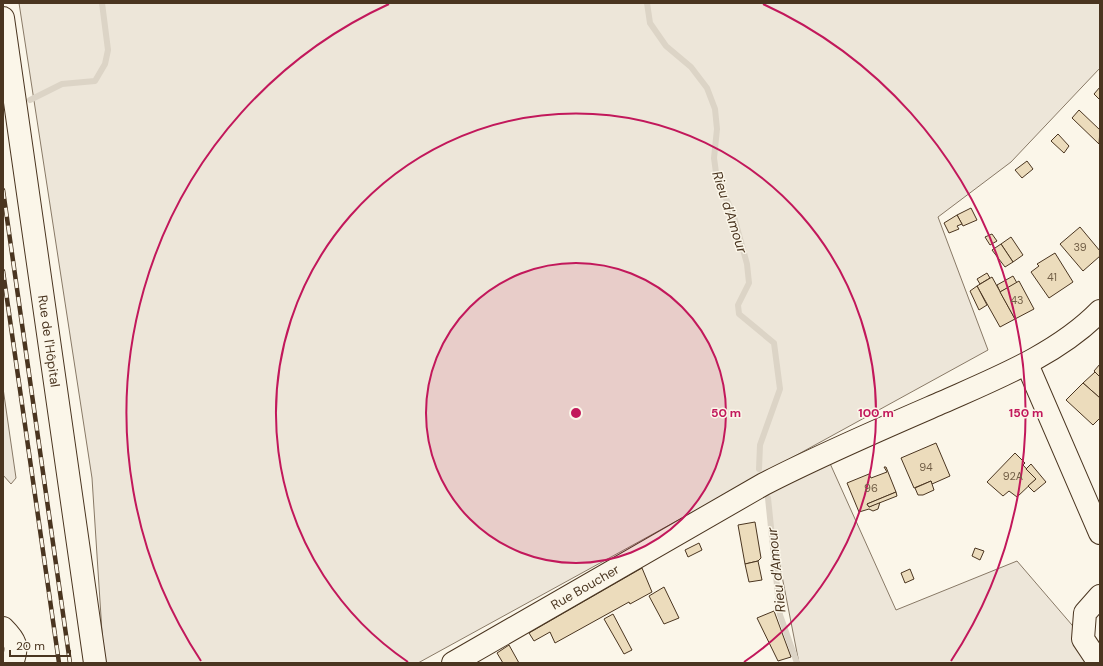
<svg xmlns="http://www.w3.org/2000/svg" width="1103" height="666" viewBox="0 0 1103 666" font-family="'DM Sans',sans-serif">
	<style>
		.green { fill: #ede6d9; stroke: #887966 }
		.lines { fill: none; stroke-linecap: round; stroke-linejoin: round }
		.stream { stroke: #dcd4c6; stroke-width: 6 }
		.building { fill: #ecdcbc; stroke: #4a3520 }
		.minor-casing { stroke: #4a3520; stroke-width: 24 }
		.minor { stroke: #fbf6e9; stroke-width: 22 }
		.rail-casing { stroke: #4a3520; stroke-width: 4.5 }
		.rail { stroke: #fbf6e9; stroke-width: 3; stroke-dasharray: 9; stroke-linecap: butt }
		.ring { fill: none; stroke: #c2185b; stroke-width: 2 }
		.labels { text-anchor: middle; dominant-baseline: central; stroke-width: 3; stroke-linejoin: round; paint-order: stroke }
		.number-label { font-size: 11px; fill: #725f47 }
		.street-label { font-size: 13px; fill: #4a3520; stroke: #fbf6e9 }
		.water-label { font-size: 14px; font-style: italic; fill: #4a3520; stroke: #fbf6e9 }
		.centre { fill: #c2185b; stroke: #fbf6e9; stroke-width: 2 }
		.ring-label { font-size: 12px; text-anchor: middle; font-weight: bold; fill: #c2185b; stroke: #fbf6e9; stroke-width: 3; stroke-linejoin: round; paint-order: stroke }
	</style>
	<rect width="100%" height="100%" fill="#fbf6e9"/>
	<!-- green -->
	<g class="green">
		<polygon points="19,3 1100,3 1100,68 1011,162 938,217 988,350 418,663 104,663 92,478"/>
		<polygon points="3,388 16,478 11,484 3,475"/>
		<polygon points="828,459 896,610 1017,561 1072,625 1095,663 799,663 764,484"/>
	</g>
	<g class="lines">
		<!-- stream -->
		<g class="stream">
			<polyline points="647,3 650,23 666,46 691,67 707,88 715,109 717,129 714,158 717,180 733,213 747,264 749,283 738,305 739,314 774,343 780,389 760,445 759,469"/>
			<polyline points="30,100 62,84 95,81 105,64 108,50 102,3"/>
			<polyline points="768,498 780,615 797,663"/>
		</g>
	</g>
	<!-- building -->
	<g class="building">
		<polygon points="1100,87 1100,100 1094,94"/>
		<polygon points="1079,110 1100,130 1099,144 1072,118"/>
		<polygon points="1058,134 1069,146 1064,153 1051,141"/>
		<polygon points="1027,161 1033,169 1022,178 1015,170"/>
		<polygon points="971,208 977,220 963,226 957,215"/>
		<polygon points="957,215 962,224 957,226 959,229 949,233 944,223"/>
		<polygon points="1080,227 1100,251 1100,256 1083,271 1060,244"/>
		<polygon points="992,234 997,241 990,245 985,237"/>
		<polygon points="1011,237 1023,255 1013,262 1001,244"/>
		<polygon points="1001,244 1013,262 1005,267 992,250"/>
		<polygon points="1055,253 1073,282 1049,298 1031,272 1039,266 1037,264"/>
		<polygon points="987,273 990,278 980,284 977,279"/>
		<polygon points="1013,276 1017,283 1000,292 997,285"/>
		<polygon points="992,277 1015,319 1000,327 977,286"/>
		<polygon points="1019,281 1034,309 1015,319 1000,292"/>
		<polygon points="977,286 987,305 979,310 970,291"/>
		<polygon points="1100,364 1100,377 1094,371"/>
		<polygon points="1095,372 1100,377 1100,398 1083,383"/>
		<polygon points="1083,383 1100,398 1100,418 1093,425 1066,400"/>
		<polygon points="936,443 950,476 932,484 931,481 914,488 901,458"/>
		<polygon points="1015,453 1025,463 1023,465 1036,479 1017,497 1009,491 1003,496 987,482"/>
		<polygon points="1031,464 1046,482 1034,492 1028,486 1036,479 1026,469"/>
		<polygon points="884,467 886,467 896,492 867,504 869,507 880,502 878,509 873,511 869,509 859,512 847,483 869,474 871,478 887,472"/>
		<polygon points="931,481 934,490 923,495 918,495 915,488"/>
		<polygon points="896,492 897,496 869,507 867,504"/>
		<polygon points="755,522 761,558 758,561 745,564 738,525"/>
		<polygon points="699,543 702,550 688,557 685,550"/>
		<polygon points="975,548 984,551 980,560 972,556"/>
		<polygon points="758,561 762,580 749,582 745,564"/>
		<polygon points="642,568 652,592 630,604 629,602 555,643 550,632 534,641 529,633"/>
		<polygon points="910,569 914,579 905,583 901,573"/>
		<polygon points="664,587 679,618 664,624 649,596"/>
		<polygon points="774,611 791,657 778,661 757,618"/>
		<polygon points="613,614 632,650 624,654 604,619"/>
		<polygon points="509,645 519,663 503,663 497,653"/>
	</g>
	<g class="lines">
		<!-- minor casing -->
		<g class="minor-casing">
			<g id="minor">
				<polyline points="3,18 95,663"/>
				<polyline points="1027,364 1100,533"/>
				<path d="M 3,628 C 15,640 19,646 12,663"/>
				<path d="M 453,663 L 764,484 C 822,454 883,428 943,402 C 997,378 1058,354 1100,311"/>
				<polyline points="1099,663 1083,639 1085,613 1100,596"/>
			</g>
		</g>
		<!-- minor -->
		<use href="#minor" class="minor"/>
		<!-- rail casing -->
		<g class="rail-casing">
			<g id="rail">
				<polyline points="3,190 70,663"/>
				<polyline points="3,271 59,663"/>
			</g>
		</g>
		<!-- rail -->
		<use href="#rail" class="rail"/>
	</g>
	<!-- distance rings -->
	<circle cx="576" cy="413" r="150" fill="#c2185b" fill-opacity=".12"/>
	<g class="ring">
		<circle cx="576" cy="413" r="150"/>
		<path d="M408 662A300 300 0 1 1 744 662"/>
		<path d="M201 661A450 450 0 0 1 389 4M763 4A450 450 0 0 1 951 661"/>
	</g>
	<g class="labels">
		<!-- number labels -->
		<g class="number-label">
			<text x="1080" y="247">39</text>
			<text x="1052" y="277">41</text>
			<text x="1017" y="300">43</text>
			<text x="926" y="467">94</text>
			<text x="1013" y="476">92A</text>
			<text x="871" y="488">96</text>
		</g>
		<!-- street labels -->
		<g class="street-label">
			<text transform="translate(49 341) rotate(82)">Rue de l'Hôpital</text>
			<text transform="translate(585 587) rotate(-30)">Rue Boucher</text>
		</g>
		<!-- water labels -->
		<g class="water-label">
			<text transform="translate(730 212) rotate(72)">Rieu d'Amour</text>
			<text transform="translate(776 570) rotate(-96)">Rieu d'Amour</text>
		</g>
	</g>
	<circle cx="576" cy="413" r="6" class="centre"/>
	<g class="ring-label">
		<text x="726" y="417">50 m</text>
		<text x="876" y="417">100 m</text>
		<text x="1026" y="417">150 m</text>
	</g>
	<!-- border -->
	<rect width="1103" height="666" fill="none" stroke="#4a3520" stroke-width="8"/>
	<!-- scale -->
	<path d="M10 650v6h60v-6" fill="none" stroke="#4a3520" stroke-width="2"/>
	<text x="16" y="650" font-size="12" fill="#4a3520" stroke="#fbf6e9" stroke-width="3" paint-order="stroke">20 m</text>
</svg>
